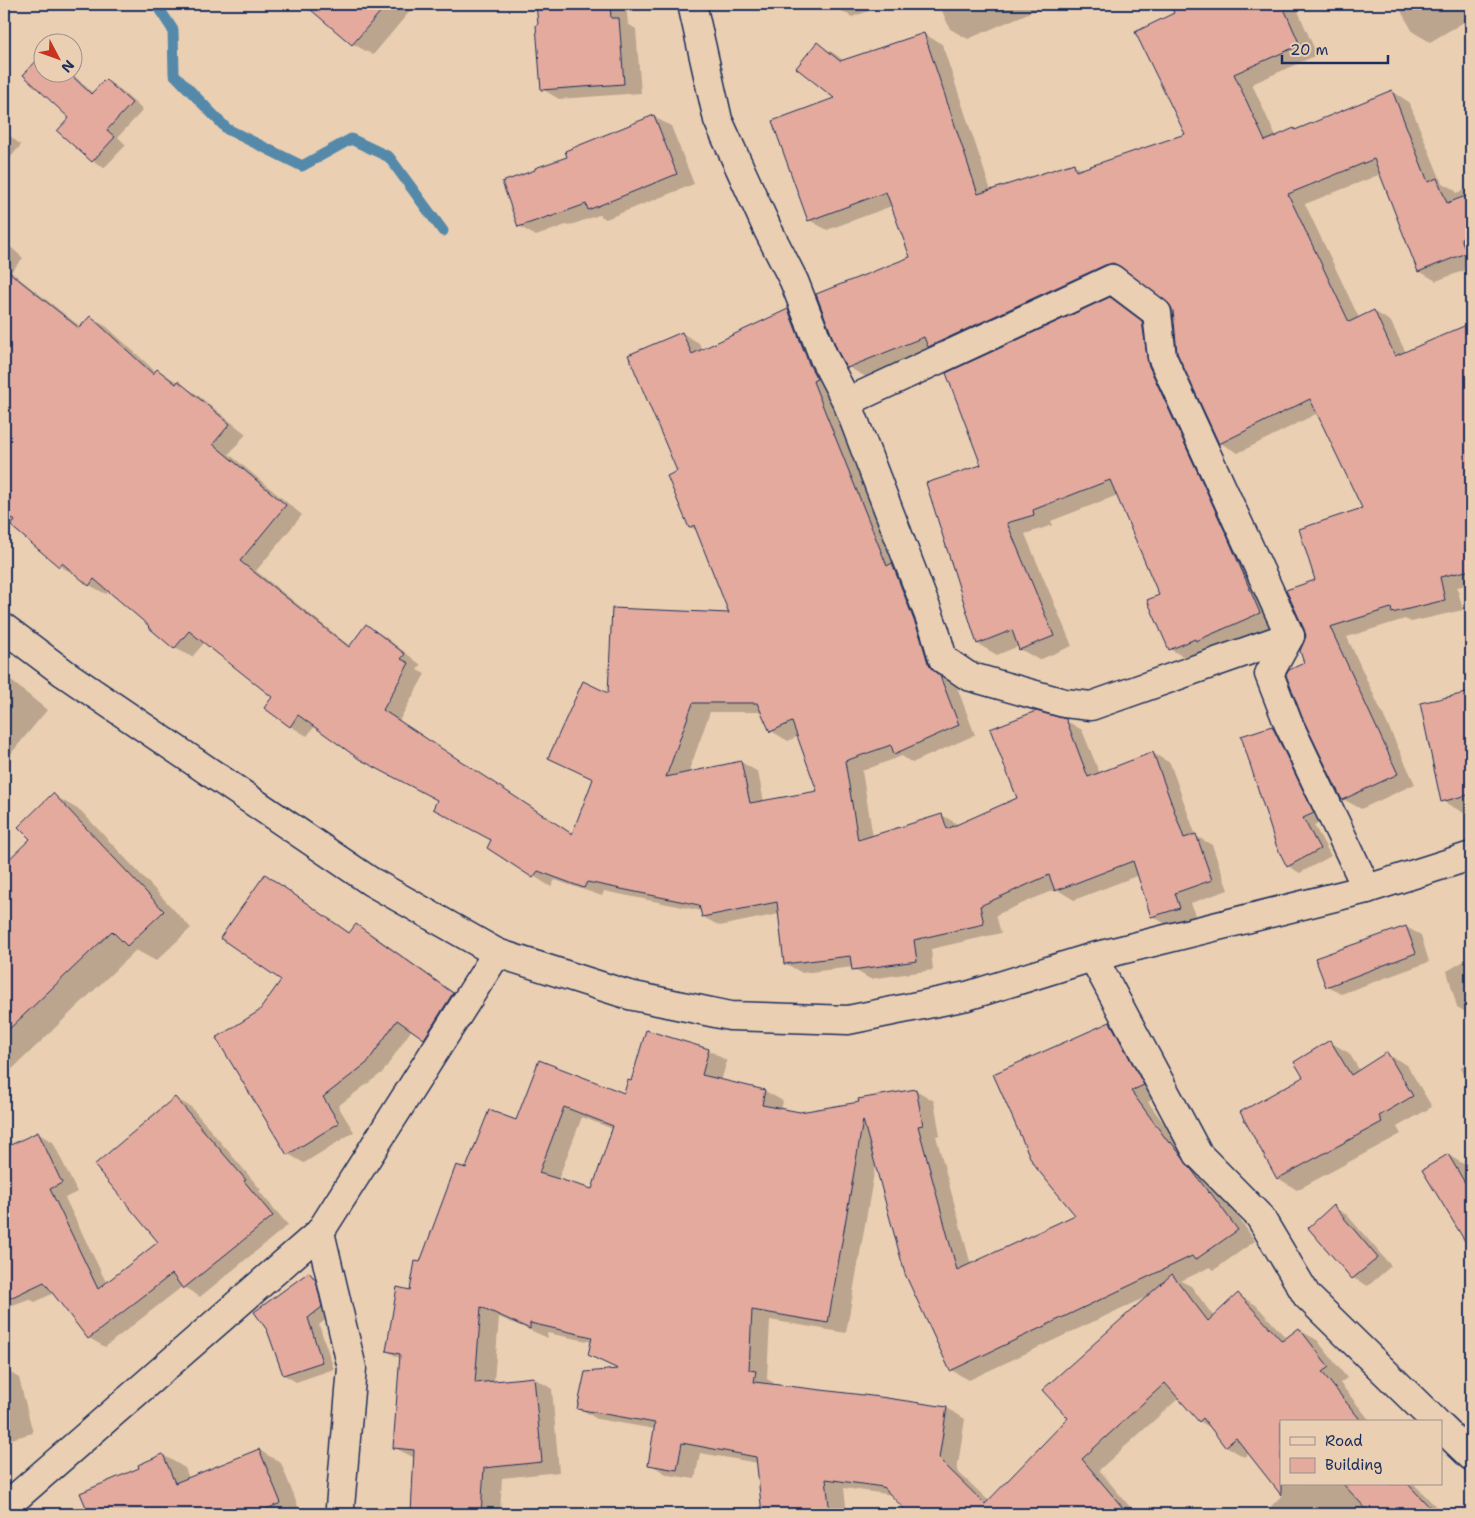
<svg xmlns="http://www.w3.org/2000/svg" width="1475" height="1518" viewBox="0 0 1475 1518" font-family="'Shantell Sans',sans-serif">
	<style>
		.shadow { fill: #0003; fill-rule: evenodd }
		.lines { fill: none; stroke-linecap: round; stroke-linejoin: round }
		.stream { stroke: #5589a9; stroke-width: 11 }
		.building { fill: #e3aa9d; stroke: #1b2f5e; fill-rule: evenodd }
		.street-casing { stroke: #1b2f5e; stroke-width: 31 }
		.primary-casing { stroke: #1b2f5e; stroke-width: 31 }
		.street { stroke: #ebcfb2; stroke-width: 28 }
		.primary { stroke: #ebcfb2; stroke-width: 28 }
	</style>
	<rect width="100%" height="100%" fill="#ebcfb2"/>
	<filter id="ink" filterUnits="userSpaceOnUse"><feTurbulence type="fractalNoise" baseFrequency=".02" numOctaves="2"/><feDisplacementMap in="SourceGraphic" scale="10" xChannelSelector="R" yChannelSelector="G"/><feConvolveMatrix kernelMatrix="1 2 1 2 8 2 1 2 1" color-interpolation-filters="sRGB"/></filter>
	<g filter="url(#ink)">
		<!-- shadow -->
		<g class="shadow">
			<polygon points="306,4 416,4 373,55 353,44"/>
			<polygon points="538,4 626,4 628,24 636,29 641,93 559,99 542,89"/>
			<polygon points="833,4 888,4 852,17 834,6"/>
			<polygon points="939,4 1038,4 1040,8 968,39 950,29"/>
			<polygon points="1197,4 1295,4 1317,55 1252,84 1276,137 1392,91 1409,102 1442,183 1455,190 1456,193 1471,187 1471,268 1436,281 1419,271 1381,174 1305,204 1359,318 1374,311 1391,322 1406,353 1461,329 1471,326 1471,584 1457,587 1463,610 1411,622 1405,619 1347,637 1415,784 1361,809 1343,799 1305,664 1307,636 1317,581 1364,509 1318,413 1238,453 1220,443 1171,304 1132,273 1124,274 866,377 848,367 912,257 892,206 827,230 809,220 836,98 817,44 835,54 844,61 924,34 942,44 991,191 1074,165 1083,170 1187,135 1137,33"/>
			<polygon points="1397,4 1471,4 1471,18 1430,42 1413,32"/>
			<polygon points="42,56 42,72 70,72 93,93 106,80 117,87 143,110 118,137 126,145 104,168 93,161 71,118 25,75"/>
			<polygon points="654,117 671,126 694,184 606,219 599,215 568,226 566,225 536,236 519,226 569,158"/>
			<polygon points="4,131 21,145 4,165"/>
			<path d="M 4,241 L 23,258 L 11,272 L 81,327 L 90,317 L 107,327 L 156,372 L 158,370 L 195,393 L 246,434 L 229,454 L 302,515 L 256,571 L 351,647 L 367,626 L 384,636 L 421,665 L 417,670 L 425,674 L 399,721 L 573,835 L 594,780 L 549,757 L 609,695 L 731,615 L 698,531 L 690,527 L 679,472 L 682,333 L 699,343 L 702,350 L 788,311 L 805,320 L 945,674 L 951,683 L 957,687 L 975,735 L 912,763 L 902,756 L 862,771 L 873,837 L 942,815 L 959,825 L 1018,799 L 1065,720 L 1082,730 L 1100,774 L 1153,753 L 1170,763 L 1196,836 L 1212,845 L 1228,890 L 1191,903 L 1196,918 L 1169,926 L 1152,916 L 1139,875 L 1074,900 L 1056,889 L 996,915 L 1001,933 L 931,949 L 933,970 L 870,979 L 853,969 L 853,967 L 802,973 L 785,963 L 779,914 L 720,926 L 703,917 L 702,911 L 604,891 L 602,896 L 555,880 L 551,887 L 488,847 L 493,841 L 439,800 L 315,726 L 307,736 L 290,726 L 274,697 L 205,642 L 192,657 L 175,648 L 110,591 L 106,594 L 89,585 L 78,575 L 77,576 L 60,566 L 4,519 ZM 710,712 L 762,712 L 771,731 L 788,741 L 799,736 L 819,792 L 764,802 L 758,772 L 741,762 L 688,774 Z"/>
			<polygon points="1110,299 1129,310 1161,334 1278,624 1216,651 1189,660 1170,649 1161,595 1118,495 1051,521 1053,525 1025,534 1072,646 1039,660 1020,649 1019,646 997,655 978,644 928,484 983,466"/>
			<polygon points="4,675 47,710 9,756 4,752"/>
			<polygon points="1471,693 1471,811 1464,813 1442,801 1422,704"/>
			<polygon points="1272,727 1284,734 1324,820 1314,825 1331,856 1300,873 1288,866"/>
			<polygon points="53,795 81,811 191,928 156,961 136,950 4,1077 4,866 32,839"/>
			<polygon points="265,876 281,885 350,933 356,925 372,934 468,1003 440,1047 412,1029 383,1072 338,1106 354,1132 304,1163 288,1154 260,1012 283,980"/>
			<polygon points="1406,927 1421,935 1429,962 1341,994 1327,986"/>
			<polygon points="1471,957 1471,1009 1464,1011 1457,1007 1447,971"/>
			<path d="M 1110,1023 L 1128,1034 L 1161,1096 L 1148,1102 L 1185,1152 L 1189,1154 L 1224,1202 L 1229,1204 L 1255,1241 L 1214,1270 L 1210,1267 L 1181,1281 L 1191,1286 L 1214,1317 L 1238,1295 L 1256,1305 L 1287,1339 L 1299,1330 L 1317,1340 L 1347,1378 L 1340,1383 L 1371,1422 L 1281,1422 L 1281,1484 L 1414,1484 L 1443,1514 L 1264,1514 L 1283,1494 L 1249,1453 L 1244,1457 L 1226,1446 L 1213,1429 L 1199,1421 L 1179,1398 L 1099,1470 L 1136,1514 L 911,1514 L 893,1495 L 844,1488 L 847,1514 L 764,1514 L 758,1463 L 700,1453 L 695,1479 L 668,1475 L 650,1464 L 655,1429 L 597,1419 L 579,1408 L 619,1370 L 589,1354 L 592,1342 L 547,1333 L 548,1338 L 499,1317 L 494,1382 L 534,1378 L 552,1389 L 559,1472 L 502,1478 L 500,1514 L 412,1514 L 415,1458 L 395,1448 L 401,1359 L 387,1351 L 420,1264 L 467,1170 L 516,1122 L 540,1062 L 624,1095 L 632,1083 L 647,1032 L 709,1050 L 727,1061 L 721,1081 L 765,1091 L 783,1101 L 781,1110 L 800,1113 L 860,1103 L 916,1090 L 934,1101 L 940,1135 L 936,1136 L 971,1265 L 1077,1216 ZM 582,1117 L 613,1129 L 592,1191 L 558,1180 ZM 876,1162 L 951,1370 L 969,1380 L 1148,1296 L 1070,1418 L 989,1501 L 957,1471 L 965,1419 L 947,1408 L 880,1398 L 774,1386 L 774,1383 L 767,1379 L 770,1320 L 846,1333 Z"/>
			<polygon points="1330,1042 1349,1053 1360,1071 1387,1054 1407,1065 1432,1107 1397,1127 1401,1134 1297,1190 1278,1178 1304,1077"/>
			<polygon points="1471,1062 1471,1089 1461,1067"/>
			<polygon points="175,1098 191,1107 261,1190 259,1191 288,1225 200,1297 183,1286 105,1347 89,1338 54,1293 35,1302 29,1299 4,1308 4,1266 6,1265 4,1260 4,1150 37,1133 53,1142 77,1192 65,1198 107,1284 160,1242"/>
			<polygon points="1448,1155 1467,1166 1471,1174 1471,1249 1424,1170"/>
			<polygon points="1333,1207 1347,1215 1391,1266 1368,1286 1353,1278 1310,1228"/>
			<polygon points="309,1274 321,1280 333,1314 319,1325 334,1369 296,1382 284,1375"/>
			<polygon points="4,1369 19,1378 33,1433 4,1441"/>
			<polygon points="259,1450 281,1463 301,1514 90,1514 81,1494 141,1469 163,1455 185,1468 189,1478"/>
		</g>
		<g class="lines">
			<!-- stream -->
			<polyline class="stream" points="156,4 173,30 174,74 227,129 302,166 351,139 389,157 443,231"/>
		</g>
		<!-- building -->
		<g class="building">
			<polygon points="304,4 387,4 352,45"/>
			<polygon points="536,4 610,4 611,18 619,18 624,84 541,90 536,25 538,24"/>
			<polygon points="1170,4 1282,4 1300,45 1234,74 1265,141 1294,128 1295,130 1392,90 1428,182 1437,178 1447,203 1471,194 1471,234 1461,238 1466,253 1418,272 1374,159 1288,194 1349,322 1374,310 1395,356 1471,323 1471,570 1440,577 1445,600 1392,613 1391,608 1330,627 1398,774 1342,800 1302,717 1286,675 1289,670 1304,663 1300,651 1306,636 1304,629 1286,590 1315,580 1299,529 1362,508 1310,399 1219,444 1177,353 1173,311 1170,305 1121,267 1113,263 1105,265 928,347 924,337 847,368 838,352 816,294 910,257 886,192 808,221 772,121 834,98 796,68 817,42 840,61 924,33 978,194 1074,163 1076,171 1185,134 1135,32 1174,13"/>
			<polygon points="42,55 42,72 68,72 91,94 105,79 132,103 107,130 115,137 92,162 57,131 69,118 23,75"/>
			<polygon points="654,115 677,174 588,210 586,204 550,217 550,216 518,227 502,182 535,170 535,168 567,157 565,151"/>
			<path d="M 4,268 L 79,328 L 90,316 L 153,374 L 157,369 L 176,384 L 178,381 L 230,424 L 213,444 L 286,505 L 240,561 L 349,647 L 366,624 L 405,654 L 401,659 L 409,663 L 383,710 L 572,834 L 593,779 L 548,758 L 583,681 L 608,693 L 612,608 L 729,613 L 694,525 L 689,528 L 667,476 L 677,471 L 628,355 L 682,332 L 692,354 L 788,309 L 809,364 L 817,379 L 813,381 L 814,384 L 887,566 L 892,563 L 920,636 L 928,663 L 934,671 L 940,676 L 959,725 L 894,754 L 891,745 L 845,761 L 858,840 L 942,814 L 947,829 L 1017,798 L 990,729 L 1036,711 L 1066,719 L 1088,777 L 1153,752 L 1184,838 L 1196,834 L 1212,880 L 1175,893 L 1180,908 L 1151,917 L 1133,861 L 1055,891 L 1049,875 L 980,906 L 984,924 L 914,940 L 917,961 L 852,970 L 850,956 L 784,964 L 777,902 L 702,917 L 699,905 L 587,882 L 584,888 L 538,871 L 533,878 L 487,848 L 491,840 L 433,809 L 437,800 L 359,759 L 298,715 L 290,727 L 264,708 L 272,697 L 189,631 L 174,649 L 148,627 L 149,626 L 94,579 L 89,586 L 62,563 L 59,567 L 11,526 L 15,521 L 4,511 ZM 693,703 L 757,703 L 770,732 L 792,722 L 817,791 L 750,803 L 741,761 L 666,777 Z"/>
			<polygon points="1110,297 1142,321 1148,364 1228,538 1260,613 1196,641 1195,639 1169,650 1147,600 1159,595 1110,480 1033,510 1034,515 1007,523 1054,636 1019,650 1012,630 977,644 926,483 981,465 946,373"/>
			<polygon points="1471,692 1471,794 1441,802 1420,703"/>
			<polygon points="1272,726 1314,813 1303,818 1320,849 1287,867 1276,845 1241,736"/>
			<polygon points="53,793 164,911 127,946 112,931 4,1034 4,864 30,839 18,827"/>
			<polygon points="265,874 349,933 356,924 453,993 424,1039 397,1020 367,1063 323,1097 339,1123 287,1155 216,1038 259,1011 281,980 220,938"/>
			<polygon points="1406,926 1416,953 1326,987 1315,958"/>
			<path d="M 1110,1022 L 1144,1085 L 1131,1091 L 1169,1143 L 1171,1142 L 1209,1193 L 1210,1192 L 1238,1230 L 1195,1260 L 1192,1256 L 950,1371 L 905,1274 L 863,1120 L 828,1323 L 752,1310 L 749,1370 L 756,1371 L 754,1382 L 880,1397 L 947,1407 L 939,1459 L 985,1504 L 1068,1418 L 1042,1390 L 1172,1274 L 1208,1321 L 1238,1293 L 1282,1341 L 1299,1328 L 1329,1367 L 1322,1372 L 1362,1422 L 1281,1422 L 1281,1495 L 1236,1438 L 1225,1447 L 1203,1418 L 1199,1422 L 1165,1383 L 1082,1459 L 1128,1514 L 909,1514 L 883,1487 L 826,1479 L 830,1514 L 762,1514 L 756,1457 L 682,1443 L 677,1470 L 648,1465 L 655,1423 L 577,1409 L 585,1372 L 618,1369 L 588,1355 L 592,1337 L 530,1323 L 530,1329 L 481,1307 L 475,1383 L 534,1377 L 542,1462 L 484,1468 L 481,1514 L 411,1514 L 414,1450 L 393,1448 L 400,1354 L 386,1351 L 397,1287 L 410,1290 L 415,1261 L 420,1262 L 456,1165 L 466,1168 L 489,1110 L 516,1120 L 539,1060 L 624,1093 L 628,1080 L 631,1081 L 646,1030 L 709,1049 L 702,1075 L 765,1090 L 762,1105 L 800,1112 L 859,1102 L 858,1099 L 916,1089 L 923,1125 L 918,1126 L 957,1270 L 1075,1215 L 1033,1164 L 993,1074 ZM 564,1107 L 613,1126 L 592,1189 L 539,1173 Z"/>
			<polygon points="1330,1040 1351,1075 1387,1052 1413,1096 1379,1116 1382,1122 1277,1179 1240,1112 1303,1077 1294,1062"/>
			<polygon points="175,1097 246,1180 244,1181 273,1216 183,1289 172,1274 88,1339 44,1282 4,1301 4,1148 38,1132 62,1183 50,1189 98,1289 158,1242 94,1165"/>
			<polygon points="1448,1154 1471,1193 1471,1251 1422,1170"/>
			<polygon points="1333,1205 1378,1258 1352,1279 1308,1228"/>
			<polygon points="309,1272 316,1281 322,1307 308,1318 322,1362 283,1375 267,1330 254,1312"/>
			<polygon points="259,1449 281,1503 254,1514 89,1514 80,1493 139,1468 138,1465 163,1454 175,1483"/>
			<polygon points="1343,1484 1408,1484 1436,1514 1371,1514"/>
		</g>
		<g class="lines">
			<!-- street casing -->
			<g class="street-casing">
				<g id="street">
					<polyline points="692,4 718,120 768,230 794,281 824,358 847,402 1112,279 1157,313 1162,357 1290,636 1269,674 1288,723 1367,889"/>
					<polyline points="847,402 935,631 943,659 968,676 1064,703 1091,706 1290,636"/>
					<polyline points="1093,957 1198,1154 1260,1217 1307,1296 1436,1422"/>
					<polyline points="320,1232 352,1368 340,1507 341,1514"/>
					<polyline points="1441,1427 1471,1456"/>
					<polyline points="4,1508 320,1232 497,953"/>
				</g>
			</g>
			<!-- primary casing -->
			<g class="primary-casing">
				<polyline id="primary" points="4,628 64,673 370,881 497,953 629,995 730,1016 848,1020 967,996 1093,957 1367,889 1471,856"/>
			</g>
			<!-- street -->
			<use href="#street" class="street"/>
			<!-- primary -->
			<use href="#primary" class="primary"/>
		</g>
	</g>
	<!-- margin -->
	<rect width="1475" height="1518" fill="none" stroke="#ebcfb2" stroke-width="20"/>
	<rect x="10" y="10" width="1455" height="1498" fill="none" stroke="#1b2f5e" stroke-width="2" filter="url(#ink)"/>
	<!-- legend -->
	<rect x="1280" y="1420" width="162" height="65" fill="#ebcfb2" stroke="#988f90"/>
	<rect x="1290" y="1437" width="25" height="8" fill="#ebcfb2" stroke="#988f90"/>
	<text x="1325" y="1446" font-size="15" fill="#1b2f5e">Road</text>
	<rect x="1290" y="1458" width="25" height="15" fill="#e3aa9d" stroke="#988f90"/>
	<text x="1325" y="1470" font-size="15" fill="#1b2f5e">Building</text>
	<!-- north arrow -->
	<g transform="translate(58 58) rotate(131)"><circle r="24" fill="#ebcfb2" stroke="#988f90"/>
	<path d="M0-4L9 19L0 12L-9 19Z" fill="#c8321e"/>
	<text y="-8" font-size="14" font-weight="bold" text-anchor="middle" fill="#1b2f5e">N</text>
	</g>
	<!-- scale -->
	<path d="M1282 55v8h106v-8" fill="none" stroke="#1b2f5e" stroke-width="2.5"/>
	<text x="1290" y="55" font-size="15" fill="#1b2f5e" stroke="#ebcfb2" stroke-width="4" paint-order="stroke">20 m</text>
</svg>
